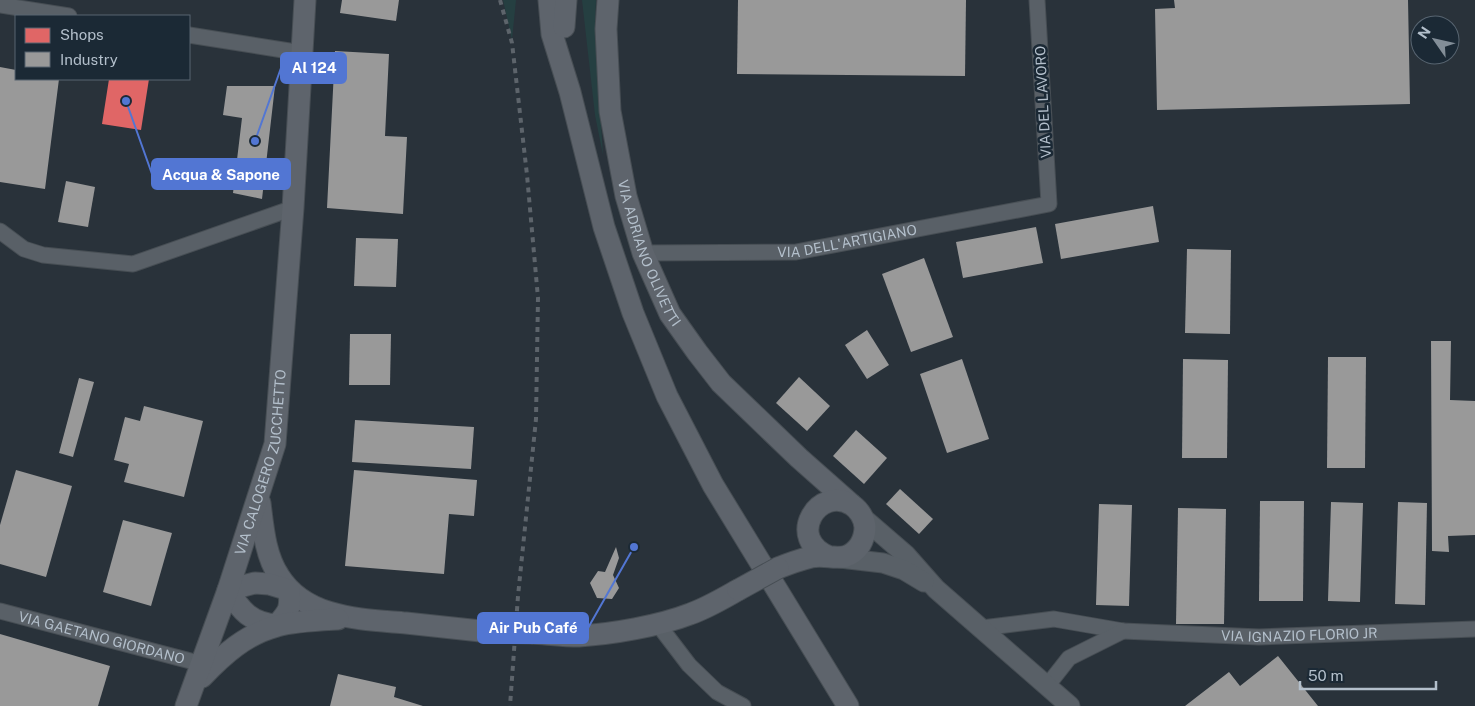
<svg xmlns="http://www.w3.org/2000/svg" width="1475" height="706" viewBox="0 0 1475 706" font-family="'Public Sans',sans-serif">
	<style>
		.green { fill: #253f41 }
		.shops { fill: #e06666 }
		.industry { fill: #999 }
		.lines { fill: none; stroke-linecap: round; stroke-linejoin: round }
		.minor-casing { stroke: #474e54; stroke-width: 17 }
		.tertiary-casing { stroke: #474e54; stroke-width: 21 }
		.secondary-casing { stroke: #474e54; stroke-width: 23 }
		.minor { stroke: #596067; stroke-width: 15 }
		.tertiary { stroke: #596067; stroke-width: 19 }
		.secondary { stroke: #5e646c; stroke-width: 21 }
		.rail { stroke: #5d646b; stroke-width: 4; stroke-dasharray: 5 5; stroke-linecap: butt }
		.secondary-bridge-casing { stroke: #474e54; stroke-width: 23; stroke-linecap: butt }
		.secondary-bridge { stroke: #5e646c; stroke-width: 21 }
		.labels { text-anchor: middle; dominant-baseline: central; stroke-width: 5; stroke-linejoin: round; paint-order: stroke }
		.street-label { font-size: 14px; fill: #b3bfcb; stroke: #1b2935 }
		.leader { fill: none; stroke: #5276d3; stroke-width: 2 }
		.callout-dot { fill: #5276d3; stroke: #1b2935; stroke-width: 2 }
		.callout { fill: #5276d3; stroke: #5276d3; stroke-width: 2 }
		.callout-label { font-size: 15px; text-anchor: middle; font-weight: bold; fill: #fff }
	</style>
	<rect width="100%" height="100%" fill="#29323a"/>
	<!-- green -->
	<g class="green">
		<polygon points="503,0 516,0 512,40"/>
		<polygon points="582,0 596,0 595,28 603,155 595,115"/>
	</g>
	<!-- shops -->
	<polygon class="shops" points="109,79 149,79 141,130 102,124"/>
	<!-- industry -->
	<g class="industry">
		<polygon points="342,0 399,0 396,21 340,13"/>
		<polygon points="738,0 966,0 965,76 737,74"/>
		<polygon points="1174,0 1408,0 1410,104 1157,110 1155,9 1175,8"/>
		<polygon points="335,51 389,54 385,136 407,137 403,214 327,208"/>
		<polygon points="0,67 16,70 16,79 59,79 45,189 0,182"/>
		<polygon points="227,86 275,86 262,199 233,193 242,118 223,115"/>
		<polygon points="66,181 95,187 88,227 58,222"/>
		<polygon points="1153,206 1159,242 1061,259 1055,224"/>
		<polygon points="1036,227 1043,263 963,278 956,242"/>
		<polygon points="356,238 398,239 396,287 354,286"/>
		<polygon points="1187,249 1231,250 1230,334 1185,333"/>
		<polygon points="924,258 953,337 911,352 882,274"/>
		<polygon points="867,330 889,365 867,379 845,345"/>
		<polygon points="350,334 391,334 390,385 349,385"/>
		<polygon points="1431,341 1451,341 1450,400 1475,401 1475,535 1448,536 1449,552 1432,551"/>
		<polygon points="1328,357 1366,357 1365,468 1327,468"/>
		<polygon points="962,359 989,439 947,453 920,374"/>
		<polygon points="1183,359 1228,360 1227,458 1182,458"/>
		<polygon points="799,377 830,406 807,431 776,403"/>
		<polygon points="79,378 94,382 73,457 59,453"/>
		<polygon points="144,406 203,421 184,497 124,482 129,464 114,460 125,417 140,421"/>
		<polygon points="355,420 474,427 471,469 352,462"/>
		<polygon points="856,430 887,458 864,484 833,456"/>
		<polygon points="16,470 72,486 46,577 0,564 0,525"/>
		<polygon points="354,470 477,480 474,516 449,514 444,574 345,566"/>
		<polygon points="900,489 933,519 919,534 886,504"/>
		<polygon points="1260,501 1304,501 1303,601 1259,601"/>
		<polygon points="1331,502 1363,503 1360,602 1328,601"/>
		<polygon points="1398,502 1427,503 1425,605 1395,604"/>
		<polygon points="1099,504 1132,505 1129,606 1096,605"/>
		<polygon points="1178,508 1226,509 1224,624 1176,624"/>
		<polygon points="123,520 172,533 151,606 103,592"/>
		<polygon points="616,547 619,558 613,575 619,588 612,599 597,598 590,583 598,571 605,572"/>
		<polygon points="0,634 110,666 98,706 0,706"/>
		<polygon points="1278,656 1318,706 1185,706 1229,672 1240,686"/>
		<polygon points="338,674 396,687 394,697 423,706 330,706"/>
	</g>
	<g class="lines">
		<!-- minor casing -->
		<g class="minor-casing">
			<g id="minor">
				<polyline points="0,5 69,16"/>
				<polyline points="189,35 302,53"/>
				<polyline points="0,231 24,249 43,255 133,264 293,208"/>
				<path id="s1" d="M 643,253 L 796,252 L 1049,204 L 1037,0"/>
				<path id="s2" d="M 0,611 L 202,664"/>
				<polyline points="657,623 689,665 717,692 743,706"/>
				<path id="s3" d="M 982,628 L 1054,619 L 1123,631 L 1259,637 L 1475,629"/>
				<polyline points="1047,686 1069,658 1123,631"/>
			</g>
		</g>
		<!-- tertiary casing -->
		<g class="tertiary-casing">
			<g id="tertiary">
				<polyline points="862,517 906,555 936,589 1070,706"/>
				<polyline points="840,558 883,563 904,570 924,582"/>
			</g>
		</g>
		<!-- secondary casing -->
		<g class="secondary-casing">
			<g id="secondary">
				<polyline points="549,0 552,34 570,92 604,227 633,313 667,396 713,485 848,706"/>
				<path id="s4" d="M 608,0 L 606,29 L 610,111 L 626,196 L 643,253 L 670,314 L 697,352 L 721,383 L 799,458 L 851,504"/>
				<polyline points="564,27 566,0"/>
				<path d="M 260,503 C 263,527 265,555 279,576 C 306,619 361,619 406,623 C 434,626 462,629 490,632"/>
				<path d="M 778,568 C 788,564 799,560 811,557 C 830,553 845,566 860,545 C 863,540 865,534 865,527 C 864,518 859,510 852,505 C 819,484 784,539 830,557"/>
				<path d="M 255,583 L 269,584 L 289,590 C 291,609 289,611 277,625 C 251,623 241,611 228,590 Z"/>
				<path d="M 533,633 C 548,634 564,636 579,636 C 612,634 659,626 690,614 C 707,608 722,599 738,590"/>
				<path d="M 202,677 C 223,655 246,634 277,626 C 294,621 320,620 338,619"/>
				<path id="s5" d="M 186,706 L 228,590 L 275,444 L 293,208 L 305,0"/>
			</g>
		</g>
		<!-- minor -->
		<use href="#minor" class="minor"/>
		<!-- tertiary -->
		<use href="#tertiary" class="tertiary"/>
		<!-- secondary -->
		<use href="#secondary" class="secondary"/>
		<!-- rail -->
		<polyline class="rail" points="500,0 512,43 527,175 538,298 536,419 518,596 510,706"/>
		<!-- secondary-bridge casing -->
		<g class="secondary-bridge-casing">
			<g id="secondary-bridge">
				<polyline points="738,590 778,568"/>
				<polyline points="490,632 533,633"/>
			</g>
		</g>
		<!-- secondary-bridge -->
		<use href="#secondary-bridge" class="secondary-bridge"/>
	</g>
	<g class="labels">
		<!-- street labels -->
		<g class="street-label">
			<text transform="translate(1043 102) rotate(-93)">VIA DEL LAVORO</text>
			<text stroke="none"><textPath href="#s1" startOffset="205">VIA DELL'ARTIGIANO</textPath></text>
			<text stroke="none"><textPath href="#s4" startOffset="259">VIA ADRIANO OLIVETTI</textPath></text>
			<text stroke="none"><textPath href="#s5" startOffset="256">VIA CALOGERO ZUCCHETTO</textPath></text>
			<text stroke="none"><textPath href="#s3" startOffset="319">VIA IGNAZIO FLORIO JR</textPath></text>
			<text stroke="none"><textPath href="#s2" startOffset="105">VIA GAETANO GIORDANO</textPath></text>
		</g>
	</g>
	<!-- callouts -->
	<path class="leader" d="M255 141L281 68M126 101L152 174M634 547L588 628"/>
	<g class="callout-dot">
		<circle cx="255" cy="141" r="5"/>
		<circle cx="126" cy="101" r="5"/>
		<circle cx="634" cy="547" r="5"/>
	</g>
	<g class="callout">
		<rect x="281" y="53" width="65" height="30" rx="5"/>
		<rect x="152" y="159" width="138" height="30" rx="5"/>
		<rect x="478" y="613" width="110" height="30" rx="5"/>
	</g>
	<g class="callout-label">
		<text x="314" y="73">Al 124</text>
		<text x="221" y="180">Acqua &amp; Sapone</text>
		<text x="533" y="633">Air Pub Café</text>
	</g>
	<!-- legend -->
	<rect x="15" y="15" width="175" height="65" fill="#1b2935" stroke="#586571"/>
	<rect x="25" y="28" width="25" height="15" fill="#e06666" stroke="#586571"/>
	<text x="60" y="40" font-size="15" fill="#b3bfcb">Shops</text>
	<rect x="25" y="52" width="25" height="15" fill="#999999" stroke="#586571"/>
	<text x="60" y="65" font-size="15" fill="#b3bfcb">Industry</text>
	<!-- north arrow -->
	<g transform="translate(1435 40) rotate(304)"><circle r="24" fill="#1b2935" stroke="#586571"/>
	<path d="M0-4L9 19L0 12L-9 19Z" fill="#838e98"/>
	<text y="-8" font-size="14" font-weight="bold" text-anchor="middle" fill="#b3bfcb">N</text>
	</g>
	<!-- scale -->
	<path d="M1300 681v8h136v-8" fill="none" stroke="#b3bfcb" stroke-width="2.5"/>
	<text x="1308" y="681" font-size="15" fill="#b3bfcb" stroke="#1b2935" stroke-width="4" paint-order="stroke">50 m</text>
</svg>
